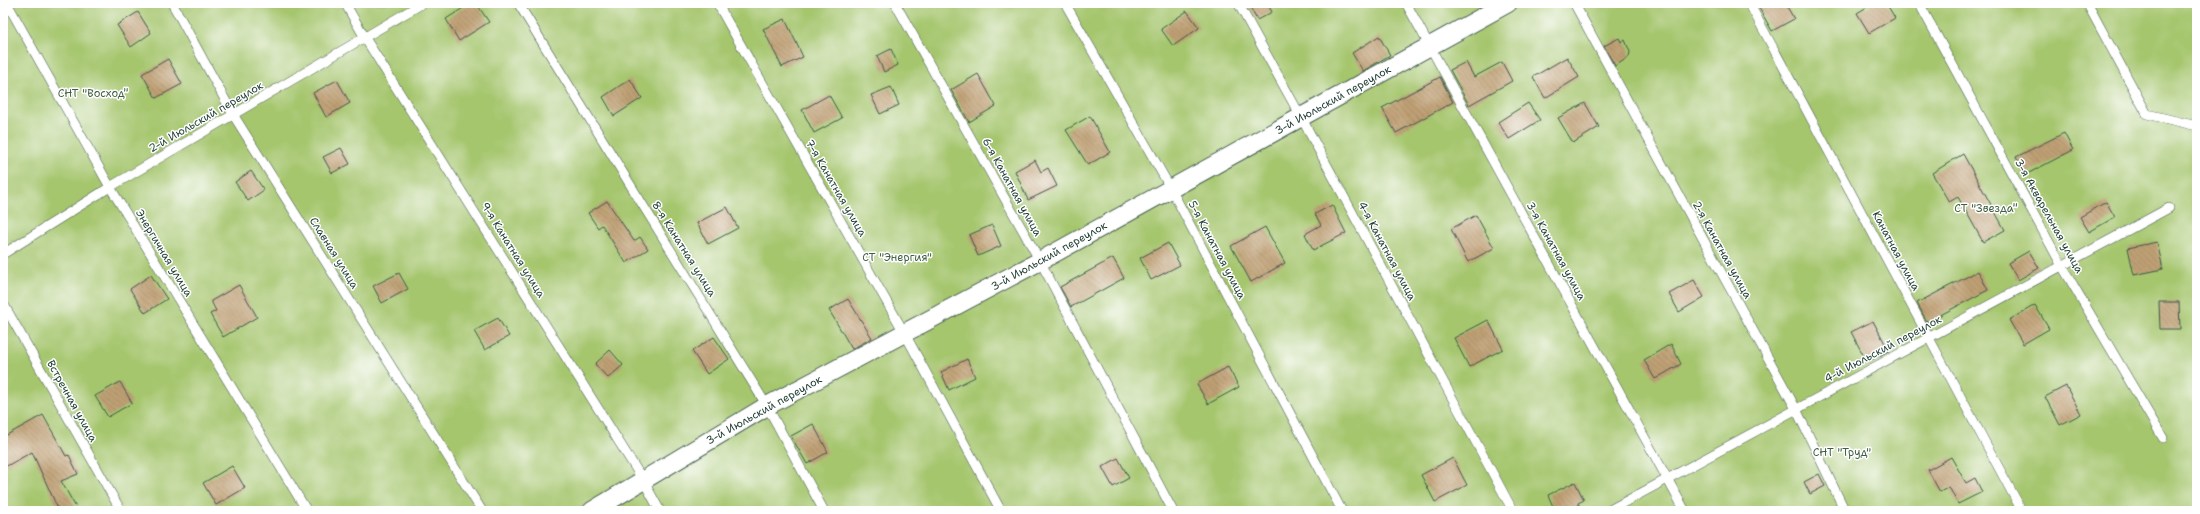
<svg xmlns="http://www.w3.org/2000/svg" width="2200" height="514" viewBox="0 0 2200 514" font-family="'Shantell Sans',sans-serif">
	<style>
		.garden { fill: #a6c66e; stroke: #628251 }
		.building { fill: url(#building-back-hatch) }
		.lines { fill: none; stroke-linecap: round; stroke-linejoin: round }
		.lane-casing { stroke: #3d5649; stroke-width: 10 }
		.street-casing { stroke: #3d5649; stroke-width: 20 }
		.lane { stroke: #fff; stroke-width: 9 }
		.street { stroke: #fff; stroke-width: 18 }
		.labels { text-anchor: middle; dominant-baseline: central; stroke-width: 3; stroke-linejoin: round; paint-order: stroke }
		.park-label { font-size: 11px; fill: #415f42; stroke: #fff }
		.street-label { font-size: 11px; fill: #1f3d34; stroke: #fff }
	</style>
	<defs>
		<pattern id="building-back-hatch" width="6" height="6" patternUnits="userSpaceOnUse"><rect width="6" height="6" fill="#c0a075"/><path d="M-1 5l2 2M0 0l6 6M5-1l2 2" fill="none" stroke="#9b8461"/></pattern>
	</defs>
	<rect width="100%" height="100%" fill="#fff"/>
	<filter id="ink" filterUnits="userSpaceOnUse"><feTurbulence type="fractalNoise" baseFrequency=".025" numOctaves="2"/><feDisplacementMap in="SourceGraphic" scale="8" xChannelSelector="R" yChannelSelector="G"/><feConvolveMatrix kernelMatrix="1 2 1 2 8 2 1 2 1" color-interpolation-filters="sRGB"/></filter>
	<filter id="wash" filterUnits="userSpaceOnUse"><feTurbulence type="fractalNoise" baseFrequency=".012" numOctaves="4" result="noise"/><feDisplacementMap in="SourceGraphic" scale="16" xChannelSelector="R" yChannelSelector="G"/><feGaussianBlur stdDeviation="0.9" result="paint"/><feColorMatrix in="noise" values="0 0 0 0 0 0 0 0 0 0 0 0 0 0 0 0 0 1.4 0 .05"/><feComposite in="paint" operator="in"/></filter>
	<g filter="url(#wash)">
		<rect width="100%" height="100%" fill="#e9e2c0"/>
		<!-- garden -->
		<rect class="garden" x="3" y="3" width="2194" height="508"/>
		<g id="blocks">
			<!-- building -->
			<g class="building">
				<polygon points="471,3 476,3 489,22 459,41 446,19"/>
				<polygon points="1248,3 1267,3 1272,12 1257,20"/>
				<polygon points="1767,3 1785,3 1794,19 1772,31 1759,8"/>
				<polygon points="1874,3 1886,3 1895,18 1869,33 1857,13"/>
				<polygon points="1187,11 1199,28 1173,46 1161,29"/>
				<polygon points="138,12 151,33 131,47 117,25"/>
				<polygon points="785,19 803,57 782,67 763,29"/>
				<polygon points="1379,36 1390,55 1363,71 1352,53"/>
				<polygon points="1619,38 1621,42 1625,40 1630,52 1629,57 1615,66 1604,46"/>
				<polygon points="891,49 898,65 884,72 877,56"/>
				<polygon points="1567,57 1579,77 1545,98 1533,77"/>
				<polygon points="168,59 182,84 156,98 142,74"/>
				<polygon points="1466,62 1474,77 1502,62 1512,81 1469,105 1450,70"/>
				<polygon points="978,74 996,106 969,122 951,90"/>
				<polygon points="1440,77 1453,102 1396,133 1382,108"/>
				<polygon points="630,79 642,98 614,116 603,97"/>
				<polygon points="337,80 350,103 326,117 313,93"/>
				<polygon points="891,87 899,105 880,114 871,95"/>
				<polygon points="829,95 842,118 814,133 802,110"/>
				<polygon points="1528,103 1540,120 1509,139 1498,122"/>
				<polygon points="1585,103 1599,127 1573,143 1558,118"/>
				<polygon points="1090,116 1110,152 1088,165 1066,130"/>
				<polygon points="2064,133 2073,150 2025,175 2016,157"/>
				<polygon points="341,148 350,164 332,173 323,157"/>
				<polygon points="1963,154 2005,230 1983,242 1958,197 1949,202 1932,173"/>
				<polygon points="1035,160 1041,172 1048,168 1057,186 1028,200 1015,171"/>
				<polygon points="251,171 264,190 248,201 235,182"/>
				<polygon points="607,201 634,241 640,237 648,249 626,263 602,225 598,228 588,213"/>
				<polygon points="2106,202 2115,217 2089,232 2080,217"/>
				<polygon points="1332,205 1346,233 1313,250 1305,234 1321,225 1315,214"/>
				<polygon points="727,207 738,228 708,244 697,223"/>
				<polygon points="1476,215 1494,248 1468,262 1451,229"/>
				<polygon points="992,225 1001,246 978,256 969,235"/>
				<polygon points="1265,227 1285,263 1251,282 1231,246"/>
				<polygon points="2157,242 2163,269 2134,275 2128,248"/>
				<polygon points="1168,243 1180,265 1151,280 1140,258"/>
				<polygon points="2029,251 2039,268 2018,280 2008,263"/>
				<polygon points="1113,258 1124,278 1071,307 1060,287"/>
				<polygon points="1978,271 1988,290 1927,322 1917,303"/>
				<polygon points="399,273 408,289 382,303 373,286"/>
				<polygon points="151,275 167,299 145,313 130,289"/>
				<polygon points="1694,280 1704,297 1679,312 1669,294"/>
				<polygon points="239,285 257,317 223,337 210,314 216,311 211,301"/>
				<polygon points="848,299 872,338 852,349 829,310"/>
				<polygon points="2159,302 2179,302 2180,329 2160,329"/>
				<polygon points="2035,305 2049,329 2023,344 2009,320"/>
				<polygon points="498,318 509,336 485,350 474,331"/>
				<polygon points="1488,320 1503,349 1469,367 1454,338"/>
				<polygon points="1873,321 1889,351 1867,362 1851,332"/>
				<polygon points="714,337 729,359 707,374 692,351"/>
				<polygon points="1671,344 1681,364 1655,379 1644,360"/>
				<polygon points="610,350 623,365 608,378 595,364"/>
				<polygon points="967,359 975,377 949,390 941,372"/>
				<polygon points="1228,367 1239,387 1208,404 1197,384"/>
				<polygon points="120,382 132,403 108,417 95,396"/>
				<polygon points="2066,386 2081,414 2060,425 2045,397"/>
				<polygon points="43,415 66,456 69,455 78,474 61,481 78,511 59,511 32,452 3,468 3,437"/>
				<polygon points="813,424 828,452 807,464 791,436"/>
				<polygon points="1951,457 1966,483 1975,478 1982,492 1958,504 1949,487 1940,492 1928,470"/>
				<polygon points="1118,458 1129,478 1113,487 1102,467"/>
				<polygon points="1453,458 1467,485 1435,502 1421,475"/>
				<polygon points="232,466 245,488 216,505 203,483"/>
				<polygon points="1819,474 1825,486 1810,494 1804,482"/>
				<polygon points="1575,482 1584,500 1578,503 1582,511 1555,511 1548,495"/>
			</g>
		</g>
	</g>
	<g filter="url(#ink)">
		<use href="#blocks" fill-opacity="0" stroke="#3d5649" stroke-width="1"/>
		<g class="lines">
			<!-- lane casing -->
			<g class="lane-casing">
				<g id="lane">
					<polyline points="7,3 110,187 307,511"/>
					<polyline points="172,3 234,116 482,511"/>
					<polyline points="345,3 365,38 643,480 660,511"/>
					<polyline points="518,3 767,406 824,511"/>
					<polyline points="717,3 905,334 1001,511"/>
					<polyline points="895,3 1040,261 1173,511"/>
					<polyline points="1065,3 1171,189 1342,511"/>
					<polyline points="1238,3 1301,117 1513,511"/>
					<polyline points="1406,3 1685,511"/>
					<polyline points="1574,3 1796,409 1845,511"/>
					<polyline points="1749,3 2022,511"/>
					<polyline points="1919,3 2062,266 2163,438"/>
					<polyline points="2087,3 2147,114 2197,126"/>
					<polyline points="3,254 110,187 423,3"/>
					<polyline points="3,303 121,511"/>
					<polyline points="1608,511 2169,208"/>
				</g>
			</g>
			<!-- street casing -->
			<g class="street-casing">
				<polyline id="street" points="592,511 767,406 1040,261 1508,3"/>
			</g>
			<!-- lane -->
			<use href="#lane" class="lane"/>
			<!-- street -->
			<use href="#street" class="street"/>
		</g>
	</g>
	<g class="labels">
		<!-- park labels -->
		<g class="park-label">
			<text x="93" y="93">СНТ "Восход"</text>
			<text x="1986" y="208">СТ "Звезда"</text>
			<text x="897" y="257">СТ "Энергия"</text>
			<text x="1842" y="452">СНТ "Труд"</text>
		</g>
		<!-- street labels -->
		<g class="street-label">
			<text transform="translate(1333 100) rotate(-29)">3-й Июльский переулок</text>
			<text transform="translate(206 117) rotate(-30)">2-й Июльский переулок</text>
			<text transform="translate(1012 187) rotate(61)">6-я Канатная улица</text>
			<text transform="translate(836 188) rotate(60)">7-я Канатная улица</text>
			<text transform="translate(2049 216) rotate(61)">3-я Акварельная улица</text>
			<text transform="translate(684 249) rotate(58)">8-я Канатная улица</text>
			<text transform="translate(513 250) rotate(58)">9-я Канатная улица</text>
			<text transform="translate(1217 250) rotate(62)">5-я Канатная улица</text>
			<text transform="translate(1722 250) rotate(61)">2-я Канатная улица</text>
			<text transform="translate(1387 251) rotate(62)">4-я Канатная улица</text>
			<text transform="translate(1556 251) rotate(61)">3-я Канатная улица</text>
			<text transform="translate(1896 251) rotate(62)">Канатная улица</text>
			<text transform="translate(164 253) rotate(59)">Энергичная улица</text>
			<text transform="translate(334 253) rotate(58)">Славная улица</text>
			<text transform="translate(1049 256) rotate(-29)">3-й Июльский переулок</text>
			<text transform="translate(1883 349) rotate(-28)">4-й Июльский переулок</text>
			<text transform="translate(72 401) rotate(61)">Встречная улица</text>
			<text transform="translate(764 410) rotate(-29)">3-й Июльский переулок</text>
		</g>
	</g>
	<!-- margin -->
	<rect width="2200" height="514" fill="none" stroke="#fff" stroke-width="16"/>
</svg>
